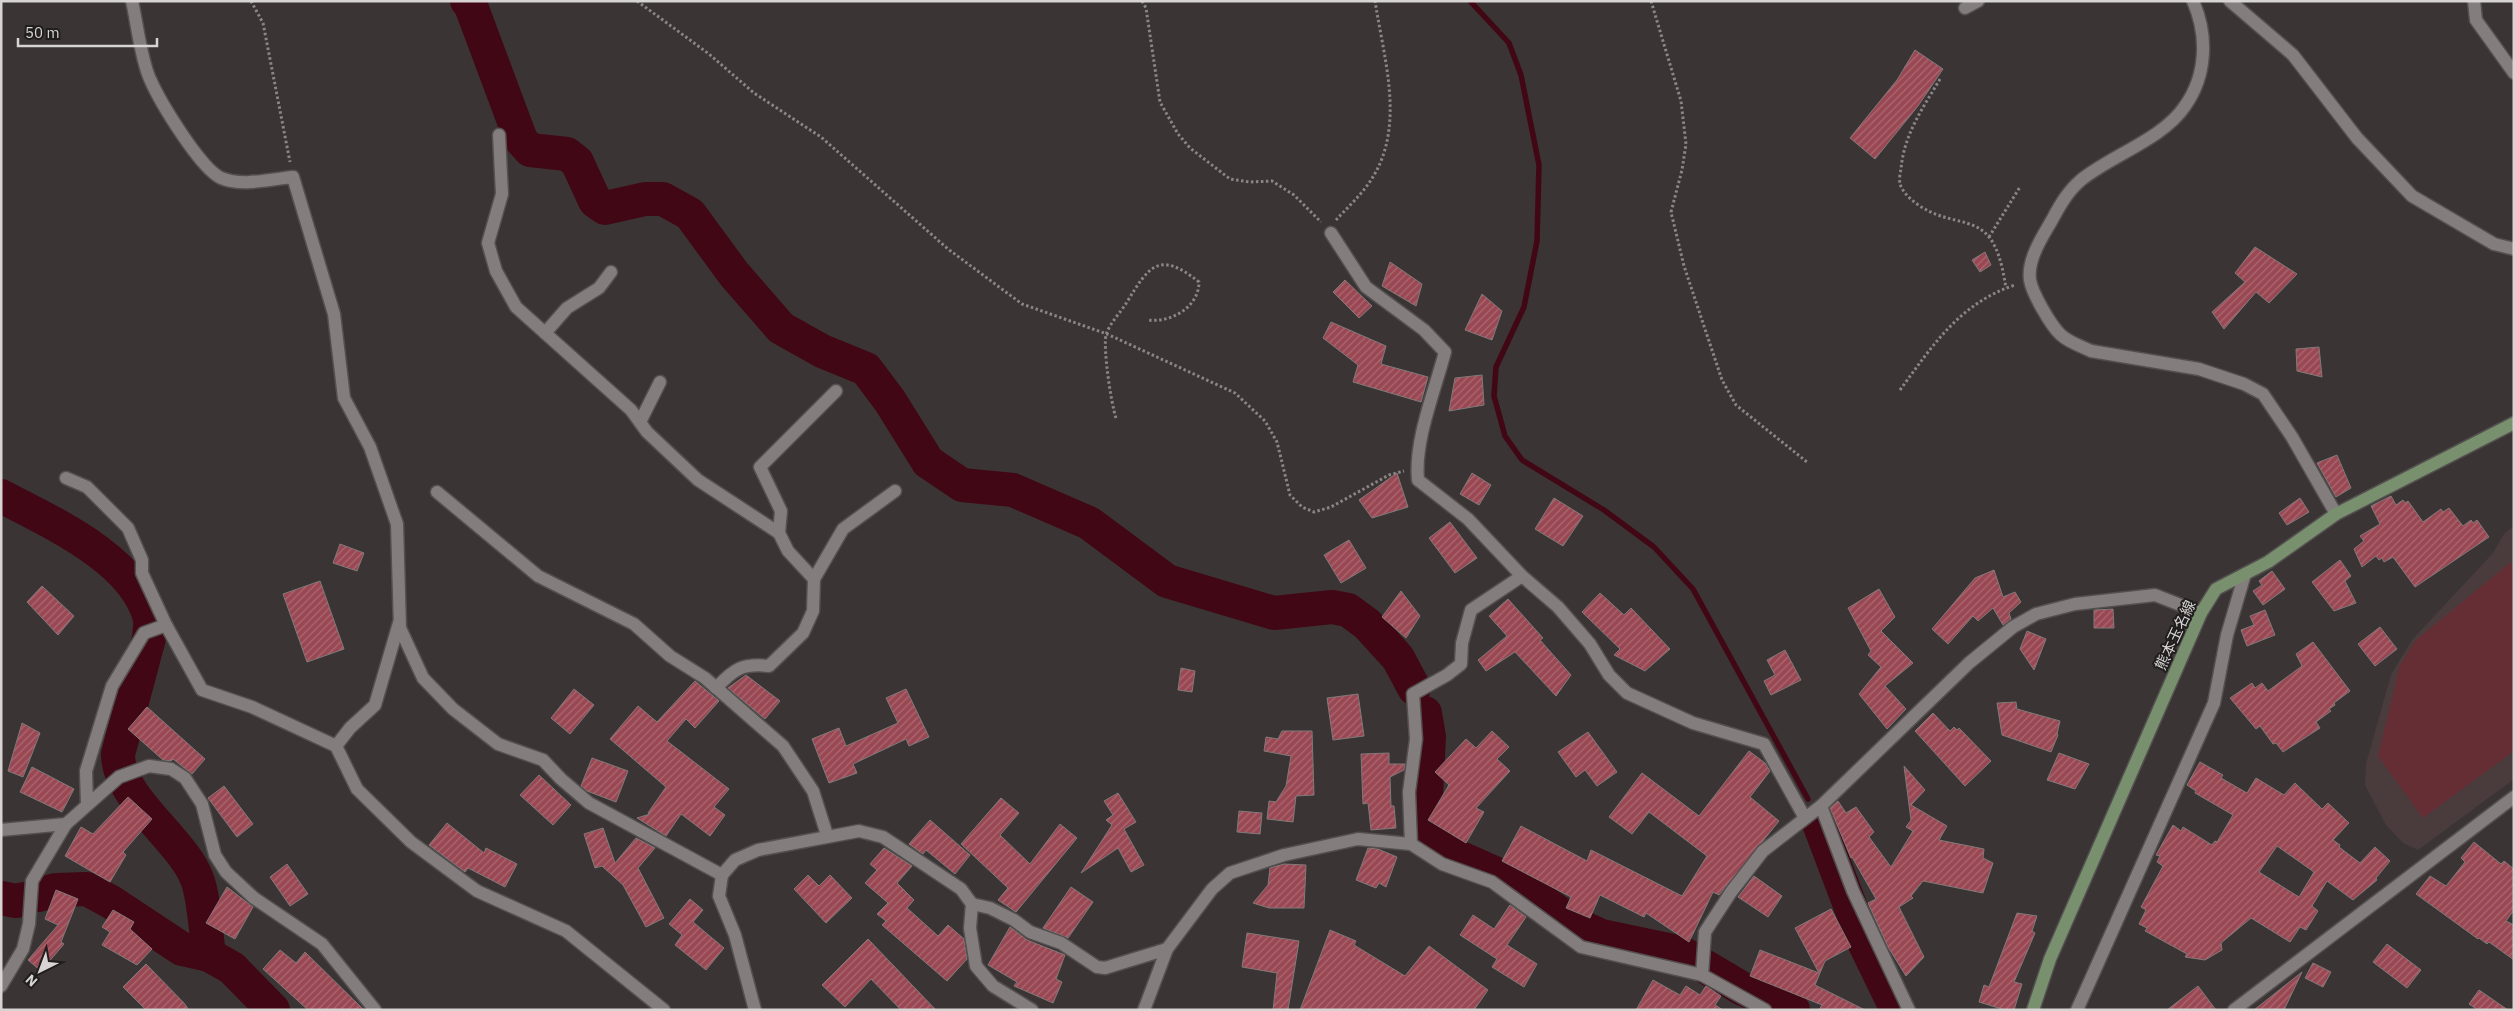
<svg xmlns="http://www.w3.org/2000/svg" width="2515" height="1011" viewBox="0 0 2515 1011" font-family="'IBM Plex Sans','Noto Sans JP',sans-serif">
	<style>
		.built { fill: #4a3c3d }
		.pitch { fill: #652d34 }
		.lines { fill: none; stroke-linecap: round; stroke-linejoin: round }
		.stream { stroke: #420714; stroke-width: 5.5 }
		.river { stroke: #420714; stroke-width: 34 }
		.building { fill: url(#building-hatch); stroke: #817a7a; fill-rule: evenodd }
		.minor-casing { stroke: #545050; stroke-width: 15 }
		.tertiary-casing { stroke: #545050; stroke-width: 15 }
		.primary-casing { stroke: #545050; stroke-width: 15 }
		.path { stroke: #8a8586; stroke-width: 3; stroke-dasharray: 2.5 2.5; stroke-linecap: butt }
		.minor { stroke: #847d7d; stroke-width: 12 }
		.tertiary { stroke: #847d7d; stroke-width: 12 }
		.primary { stroke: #78906d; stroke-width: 12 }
		.labels { text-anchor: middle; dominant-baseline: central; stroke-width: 4; stroke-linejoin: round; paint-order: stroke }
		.street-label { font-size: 15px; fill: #d8d4d4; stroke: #1f1d1d }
	</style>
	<defs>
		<pattern id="building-hatch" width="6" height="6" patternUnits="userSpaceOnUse" patternTransform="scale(1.25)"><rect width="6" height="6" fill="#994752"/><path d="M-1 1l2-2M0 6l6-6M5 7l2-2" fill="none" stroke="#ab6972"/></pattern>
	</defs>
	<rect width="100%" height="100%" fill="#3a3435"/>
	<!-- built -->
	<polygon class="built" points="2514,526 2514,779 2418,850 2403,843 2386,825 2365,785 2366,764 2391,675 2412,640 2493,553 2504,534"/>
	<!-- pitch -->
	<polygon class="pitch" points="2511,562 2514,566 2514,751 2423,818 2378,756 2400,665 2416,640"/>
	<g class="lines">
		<!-- stream -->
		<polyline class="stream" points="1470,1 1509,43 1521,75 1539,165 1537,241 1524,307 1496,367 1494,396 1505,436 1522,460 1604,510 1654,547 1693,589 1808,799"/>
		<!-- river -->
		<g class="river">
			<polyline points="467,1 471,6 521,140 530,150 567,154 577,162 595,201 605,208 645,199 663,199 690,214 734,274 781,328 822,351 866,369 890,401 928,462 962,485 1013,490 1089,523 1167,581 1274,613 1332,607 1348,610 1367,624 1398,658 1414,688"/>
			<path d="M 1,496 C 51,522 136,560 150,619 C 151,625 149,633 149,638 L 118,754 C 117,797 182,839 197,879 C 204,896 206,935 209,955"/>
			<polyline points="1425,713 1429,737 1425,816 1430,836 1443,850 1519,884 1573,923 1601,936 1682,953 1743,989 1793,1010"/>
			<polyline points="1818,821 1864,942 1897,1010"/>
			<polyline points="38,895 56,890 87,889 111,902 182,949 209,955 232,968 273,1010"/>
			<polyline points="1,898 16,901 24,899"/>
		</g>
	</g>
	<!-- building -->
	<g class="building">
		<polygon points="1915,50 1943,69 1918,106 1875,159 1850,138 1897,80"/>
		<polygon points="2255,247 2297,274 2269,303 2256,292 2224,329 2212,312 2245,282 2235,273"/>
		<polygon points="1985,252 1991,265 1980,272 1972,260"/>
		<polygon points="1390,262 1422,284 1416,306 1382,286"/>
		<polygon points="1345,280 1372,306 1359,318 1333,292"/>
		<polygon points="1482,294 1502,311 1492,340 1465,330"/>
		<polygon points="1331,322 1386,346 1381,364 1428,377 1421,402 1353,382 1358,365 1323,338"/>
		<polygon points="2319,347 2322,377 2297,371 2296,349"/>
		<polygon points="1482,375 1484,405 1449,411 1455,378"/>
		<polygon points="2337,455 2351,488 2336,497 2317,463"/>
		<polygon points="1397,473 1408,507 1372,518 1359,500"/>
		<polygon points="1472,473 1491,485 1479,505 1460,494"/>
		<polygon points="2391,496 2396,505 2403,500 2405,503 2408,501 2423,522 2441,509 2443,512 2449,508 2463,526 2471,520 2473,523 2477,520 2489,537 2415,587 2393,557 2384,562 2382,558 2379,560 2376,556 2362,567 2354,549 2364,541 2360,536 2380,524 2371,506"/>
		<polygon points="1554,498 1583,516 1563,546 1535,529"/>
		<polygon points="2300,498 2309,512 2287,525 2279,513"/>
		<polygon points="1450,522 1477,558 1455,573 1429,538"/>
		<polygon points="1349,540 1366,568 1341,583 1324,555"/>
		<polygon points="340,544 364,553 357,571 333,563"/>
		<polygon points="2340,560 2351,576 2345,581 2356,603 2334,611 2312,582"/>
		<polygon points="1994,570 2003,597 2015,592 2021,602 2009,613 2011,619 2003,625 1993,608 1978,621 1973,616 1948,644 1932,629 1975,578"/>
		<polygon points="2272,571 2285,589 2263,605 2253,591 2262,585 2259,581"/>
		<polygon points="320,581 344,649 307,662 283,594"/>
		<polygon points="42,586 74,616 58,635 27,602"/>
		<polygon points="1879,589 1895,617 1881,631 1913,663 1885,686 1906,709 1887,729 1859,694 1881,667 1868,655 1871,651 1848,608"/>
		<polygon points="1401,591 1420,616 1406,638 1382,617"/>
		<polygon points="1600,593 1624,615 1631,608 1670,649 1645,671 1614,655 1620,649 1582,612"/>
		<polygon points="1508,599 1543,638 1540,640 1571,675 1556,696 1515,652 1486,671 1478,660 1507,636 1489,616"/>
		<polygon points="2113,609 2114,628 2094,628 2094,610"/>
		<polygon points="2265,610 2275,635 2247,646 2241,630 2254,625 2250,616"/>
		<polygon points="2380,627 2397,649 2375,666 2358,644"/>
		<polygon points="2027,631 2046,639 2034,670 2020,649"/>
		<polygon points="2313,642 2350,691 2334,703 2335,705 2329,709 2331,711 2316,722 2320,728 2283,752 2276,743 2273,744 2260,726 2256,729 2230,698 2252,683 2255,688 2262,683 2268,691 2302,666 2296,654"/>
		<polygon points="1785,650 1801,680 1771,695 1764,681 1775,675 1767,660"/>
		<polygon points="1181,668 1195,671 1192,692 1178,690"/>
		<polygon points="746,675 780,701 765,719 728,688"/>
		<polygon points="695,681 719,701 695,728 686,719 667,741 729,789 714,807 725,815 710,836 681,814 666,836 637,818 650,814 648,813 666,787 610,739 638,706 657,722"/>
		<polygon points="574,689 594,705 570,734 551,718"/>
		<polygon points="906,689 929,737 909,746 906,739 853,764 857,773 829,783 812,739 839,728 846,746 898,723 886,698"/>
		<polygon points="1358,694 1364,736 1333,740 1327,698"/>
		<polygon points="2016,702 2017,709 2060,721 2057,734 2058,735 2051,752 2002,735 1997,703"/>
		<polygon points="147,707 205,759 192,774 173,759 171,761 163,760 128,729"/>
		<polygon points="1933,713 1950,731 1954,727 1957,730 1959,728 1991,761 1965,786 1915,731"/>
		<polygon points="22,723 40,733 23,777 8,771"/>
		<polygon points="1282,731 1312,731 1314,795 1296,796 1293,822 1267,819 1269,801 1276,802 1286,786 1291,756 1264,751 1266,737 1278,739"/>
		<polygon points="1492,731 1509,747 1497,759 1510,771 1476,808 1484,812 1466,843 1428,820 1449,785 1435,772 1466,739 1476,748"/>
		<polygon points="1588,732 1617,772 1597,786 1585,770 1576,777 1558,752"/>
		<polygon points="1749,751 1765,763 1770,771 1750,797 1779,821 1719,895 1713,892 1689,942 1646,913 1644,917 1600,895 1590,918 1566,908 1571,897 1502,861 1521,826 1587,861 1591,850 1682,896 1707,856 1649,812 1632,834 1609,817 1642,773 1699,816"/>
		<polygon points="1389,753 1389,764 1405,764 1404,770 1390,777 1391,806 1394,806 1396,828 1371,830 1368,803 1363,804 1361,754"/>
		<polygon points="2059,753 2089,764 2075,789 2047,780"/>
		<polygon points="592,758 628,771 616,802 587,791 581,786"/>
		<path d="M 2200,762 L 2223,775 L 2221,778 L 2247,793 L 2256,778 L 2284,795 L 2295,783 L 2322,809 L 2328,803 L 2349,823 L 2333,840 L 2340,845 L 2339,847 L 2360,863 L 2375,847 L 2390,861 L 2376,878 L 2377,880 L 2353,900 L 2327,881 L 2312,906 L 2318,911 L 2306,930 L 2300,927 L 2290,942 L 2251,918 L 2221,943 L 2222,950 L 2205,960 L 2185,957 L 2187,954 L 2145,931 L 2147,928 L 2139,924 L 2146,910 L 2141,907 L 2163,866 L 2157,862 L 2160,856 L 2156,855 L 2173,825 L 2181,831 L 2183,827 L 2212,845 L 2215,841 L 2217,842 L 2233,815 L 2195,793 L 2196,791 L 2187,785 ZM 2277,846 L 2314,872 L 2299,897 L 2259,872 Z"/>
		<polygon points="1904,766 1925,790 1911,805 1947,826 1939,840 1984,849 1983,858 1993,863 1983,893 1923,881 1911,896 1913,898 1899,907 1924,957 1906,976 1888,947 1868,903 1876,899 1852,857 1851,858 1830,808 1838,801 1846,813 1856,807 1874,832 1869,837 1891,867 1913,831 1906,827 1911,820"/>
		<polygon points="32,767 74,789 62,812 20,792"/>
		<polygon points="539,775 571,805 553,825 520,795"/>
		<polygon points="224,786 253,824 237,837 208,798"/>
		<polygon points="1118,793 1136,822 1124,829 1144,865 1131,872 1118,848 1081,873 1112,825 1106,820 1113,815 1104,801"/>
		<polygon points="128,797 152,819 123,852 126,855 110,882 65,856 81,827 93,834"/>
		<polygon points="1001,798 1019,813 1000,835 1030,864 1060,824 1077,838 1016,912 998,900 1008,888 961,844"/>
		<polygon points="1239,811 1262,813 1260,834 1237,832"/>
		<polygon points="930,820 970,855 955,874 926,850 923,854 909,844"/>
		<polygon points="447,823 484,853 486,848 517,864 505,887 468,868 465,872 429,845"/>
		<polygon points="603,828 615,863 636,838 655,848 638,868 664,918 646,927 623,885 602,866 595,868 584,834"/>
		<polygon points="2474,842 2501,864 2504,861 2514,869 2514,910 2506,921 2514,925 2514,960 2489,942 2487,944 2479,938 2478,939 2416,894 2430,876 2446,886 2465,862 2461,858"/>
		<polygon points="884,848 912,866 897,883 914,900 907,908 938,936 948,925 964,939 967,959 947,981 882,925 886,921 877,914 888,903 865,883 877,870 870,864"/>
		<polygon points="1368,848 1378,849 1397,857 1386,887 1379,883 1376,888 1356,880"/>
		<polygon points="287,864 308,894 290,906 270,877"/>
		<polygon points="1284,864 1306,865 1304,908 1269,908 1253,903 1268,885 1270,868"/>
		<polygon points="808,875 819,886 830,875 852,898 826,923 794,889"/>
		<polygon points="1754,876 1782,896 1768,917 1738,897"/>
		<polygon points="227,887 253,907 235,939 206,923"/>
		<polygon points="1071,887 1093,902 1068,938 1043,928"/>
		<polygon points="56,890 78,899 61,942 64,944 41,971 28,960 58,925 45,919"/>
		<polygon points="690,899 703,910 693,922 724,948 706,970 675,945 682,935 669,924"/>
		<polygon points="1510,905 1526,917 1507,945 1537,964 1524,987 1492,967 1497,959 1460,935 1473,915 1494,929"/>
		<polygon points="1831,909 1851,947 1825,961 1815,985 1865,1010 1819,1010 1822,1005 1750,976 1760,950 1819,973 1795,928"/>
		<polygon points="113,910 134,922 130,929 152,949 137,965 102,945 110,932 102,927"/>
		<polygon points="2017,913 2037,916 2032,931 2035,933 2014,982 2022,984 2014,1010 2005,1010 1979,1002 1984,985 1989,987"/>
		<polygon points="1010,927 1027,940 1065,955 1056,979 1062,982 1053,1003 1014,986 1017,982 988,965"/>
		<polygon points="1330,930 1356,941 1354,945 1405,976 1429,946 1488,990 1474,1010 1300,1010"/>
		<polygon points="1247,933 1299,941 1288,1010 1273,1010 1277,973 1242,967"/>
		<polygon points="868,939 936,1010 901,1010 871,979 845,1007 822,985"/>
		<polygon points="2387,944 2421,970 2407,988 2373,962"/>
		<polygon points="280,950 296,963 305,952 364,1010 308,1010 263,969"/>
		<polygon points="2313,963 2331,972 2323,987 2305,978"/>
		<polygon points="146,964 184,1003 189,1010 146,1010 123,987"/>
		<polygon points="2302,972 2284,1010 2254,1010"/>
		<polygon points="1653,980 1680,995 1686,986 1700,995 1706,986 1721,996 1715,1005 1723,1010 1636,1010"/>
		<polygon points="2198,986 2216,1010 2167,1010"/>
		<polygon points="2479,990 2508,1010 2478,1010 2469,1004"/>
	</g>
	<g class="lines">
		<!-- minor casing -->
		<g class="minor-casing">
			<g id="minor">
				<path d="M 132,1 C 137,23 141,60 150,79 C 160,102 200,168 221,178 C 242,187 271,179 293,177 L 334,314 L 344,398 L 370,447 L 397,524 L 400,628 L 423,678 L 453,709 L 498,744 L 543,760 L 561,779 L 589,803 L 722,875"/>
				<polyline points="2230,1 2293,55 2357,138 2412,196 2494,244 2514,249"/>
				<polyline points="2474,1 2476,20 2514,73"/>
				<polyline points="1965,8 1978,1"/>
				<polyline points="499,135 502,194 488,243 496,271 516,307 631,410 647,432 698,480 779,533"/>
				<path d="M 1331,233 L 1366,287 L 1424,330 L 1445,352 C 1435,390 1414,441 1418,480 L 1468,519 L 1522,576 L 1558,607 L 1590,644 L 1609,675 L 1627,693 L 1693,723 L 1764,744 L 1805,818"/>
				<polyline points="545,333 567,308 599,288 611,272"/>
				<polyline points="2091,351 2199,369 2244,384 2263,394 2292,437 2336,514"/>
				<polyline points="640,422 660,382"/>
				<polyline points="66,478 87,487 128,528 142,560 142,573 166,625 144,633 112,686 86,771 87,804"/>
				<polyline points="437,492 538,576 634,624 670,656 705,678 783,746 813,791 827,835"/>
				<polyline points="814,579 788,551 779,533 781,511 760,467 836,391"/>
				<polyline points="166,625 202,690 252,707 336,746 357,789 411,842 477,891 566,931 664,1010"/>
				<path d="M 716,688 C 734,669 742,663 769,666 L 803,633 L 813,611 L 814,579 L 843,529 L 895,491"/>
				<polyline points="336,746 350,728 375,705 399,623"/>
				<polyline points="1821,806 1853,891 1909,1010"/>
				<polyline points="1,830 66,824 119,777 149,766 171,769 185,778 202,804 215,855 226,872 254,898 322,944 375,1010"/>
				<polyline points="1411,844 1409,792 1416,739 1413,694 1447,675 1461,664 1462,643 1471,610 1522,576"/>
				<polyline points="972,904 990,908 1014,920 1030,932 1061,943 1097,967 1105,968 1167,949"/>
				<polyline points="1,986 23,949 29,924 32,881 66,824"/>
				<polyline points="755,1010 735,935 719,896 722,875 735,860 758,850 859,831 883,837 961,889 972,904 970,928 976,966 993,986 1032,1010"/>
				<polyline points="1144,1010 1167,949 1212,889 1230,873 1284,855 1358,839 1411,844 1442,864 1492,882 1581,947 1702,975"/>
				<polyline points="1765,1010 1702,975 1705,932 1731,892 1763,851 1821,806 1969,663 2013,627 2036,614 2075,604 2155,595 2201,613"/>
				<polyline points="2077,1010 2214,703 2227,635 2245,574"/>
			</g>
		</g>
		<!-- tertiary casing -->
		<g class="tertiary-casing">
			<g id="tertiary">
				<path d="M 2091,351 C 2081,346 2070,343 2061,335 C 2051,326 2032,293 2030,280 C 2027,259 2043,236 2052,220 C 2060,205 2068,191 2081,180 C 2112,155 2163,139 2185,106 C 2207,75 2208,35 2193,1"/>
				<polyline points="2234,1010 2514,797"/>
			</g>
		</g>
		<!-- primary casing -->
		<g class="primary-casing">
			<polyline id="primary" points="2033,1010 2050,959 2201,613 2216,589 2268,562 2336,514 2514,423"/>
		</g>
		<!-- path -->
		<g class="path">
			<polyline points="251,1 263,23 290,162"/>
			<polyline points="637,1 709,54 754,93 821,137 948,249 1022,304 1107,334 1235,393 1265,421 1277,442 1290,495 1302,507 1314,512 1331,507 1389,475 1404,471"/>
			<polyline points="1142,1 1146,8 1160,102 1178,134 1190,148 1230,179 1250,182 1272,181 1294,195 1321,222"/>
			<polyline points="1651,1 1681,101 1686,144 1682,170 1671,212 1684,266 1722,380 1736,405 1807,462"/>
			<path d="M 1940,79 C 1923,108 1904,134 1901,169 C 1900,173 1899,180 1900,184 C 1905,199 1927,212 1941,216 C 1958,222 1977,222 1989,237 C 2000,251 2003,271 2006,288"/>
			<path d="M 1336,220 C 1347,208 1360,196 1369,183 C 1407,129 1384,60 1375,1"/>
			<polyline points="1989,237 2020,187"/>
			<path d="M 1900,390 C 1933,345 1960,303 2015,285"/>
			<path d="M 1116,418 C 1111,403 1103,349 1106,335 C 1109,324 1121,312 1127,302 C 1149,266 1159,250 1199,282 C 1199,307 1171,323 1148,320"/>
		</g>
		<!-- minor -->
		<use href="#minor" class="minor"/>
		<!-- tertiary -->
		<use href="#tertiary" class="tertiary"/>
		<!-- primary -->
		<use href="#primary" class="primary"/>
	</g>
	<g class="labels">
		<!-- street labels -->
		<g class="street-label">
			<text transform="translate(2175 635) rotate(-65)">熊本玉名線</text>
		</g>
	</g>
	<!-- border -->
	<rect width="2515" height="1011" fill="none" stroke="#d8d4d4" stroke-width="5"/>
	<!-- north arrow -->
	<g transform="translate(40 971) rotate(222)" stroke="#1f1d1d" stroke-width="4" paint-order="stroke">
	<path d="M0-4L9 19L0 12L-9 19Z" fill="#d8d4d4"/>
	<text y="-8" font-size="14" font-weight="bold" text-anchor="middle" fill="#d8d4d4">N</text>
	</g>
	<!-- scale -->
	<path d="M18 38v8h139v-8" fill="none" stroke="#d8d4d4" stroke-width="2.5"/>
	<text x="25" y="38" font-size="15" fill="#d8d4d4" stroke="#1f1d1d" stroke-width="4" paint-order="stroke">50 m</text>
</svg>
